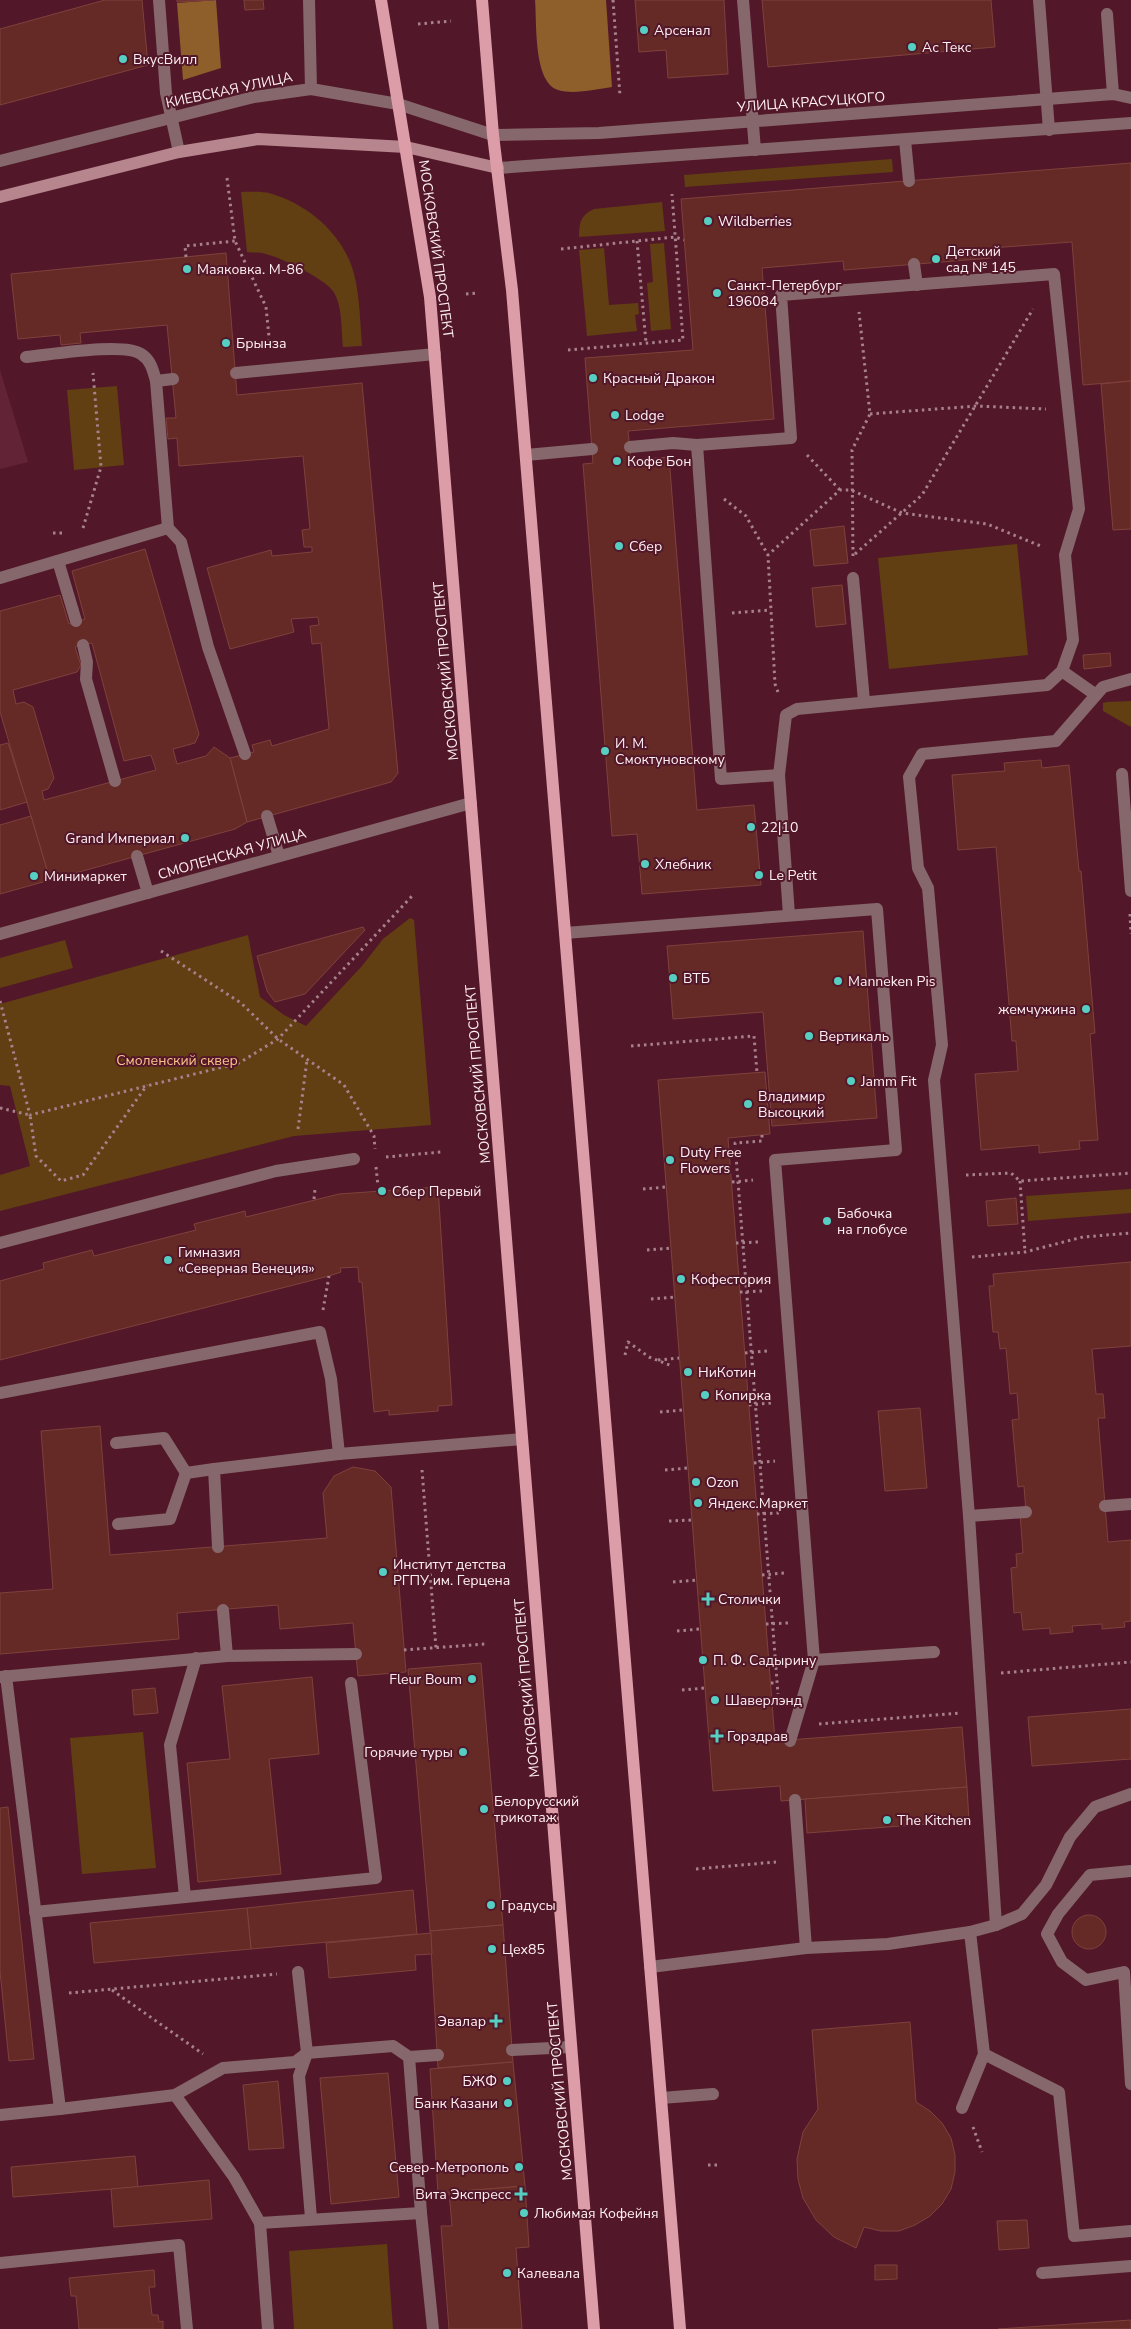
<svg xmlns="http://www.w3.org/2000/svg" width="1131" height="2329" viewBox="0 0 1131 2329" font-family="'Nunito Sans',sans-serif">
	<style>
		.built { fill: #632336 }
		.green { fill: #623e13 }
		.forest { fill: #8e5f2b }
		.building { fill: #652a26; stroke: #7f413c; fill-rule: evenodd }
		.lines { fill: none; stroke-linecap: round; stroke-linejoin: round }
		.path { stroke: #a7818c; stroke-width: 3; stroke-dasharray: 2.5 4; stroke-linecap: butt }
		.lane { stroke: #86676c; stroke-width: 12 }
		.street { stroke: #86676c; stroke-width: 12 }
		.secondary { stroke: #b7858e; stroke-width: 12 }
		.primary { stroke: #dc9ca8; stroke-width: 12 }
		.poi-dot { fill: #57cec2; stroke: #521829; stroke-width: 2 }
		.labels { text-anchor: middle; dominant-baseline: central; stroke-width: 4; stroke-linejoin: round; paint-order: stroke }
		.poi-label { font-size: 14px; fill: #ffeff2; stroke: #521829; text-anchor: start }
		.street-label { font-size: 14px; fill: #ffeff2; stroke: #521829 }
		.park-label { font-size: 14px; fill: #fbc38a; stroke: #521829 }
	</style>
	<rect width="100%" height="100%" fill="#521829"/>
	<!-- built -->
	<polygon class="built" points="0,370 28,462 0,469"/>
	<!-- green -->
	<g class="green">
		<polygon points="892,159 893,172 685,187 684,175"/>
		<path d="M 241,192 C 251,192 263,191 272,194 C 309,205 344,235 354,274 C 360,297 360,323 362,346 L 343,347 C 341,330 343,306 333,291 C 324,278 278,256 262,253 C 257,252 252,253 247,252 Z"/>
		<path d="M 662,202 L 665,231 L 579,237 C 579,222 581,215 594,209 Z"/>
		<polygon points="664,243 671,329 651,331 647,283 653,282 650,244"/>
		<polygon points="604,248 609,305 638,303 639,314 635,315 637,331 587,336 579,250"/>
		<polygon points="117,386 124,465 74,470 67,390"/>
		<polygon points="1017,544 1028,655 889,669 878,558"/>
		<polygon points="1131,701 1131,727 1103,711 1103,703 1107,702"/>
		<polygon points="410,918 414,920 431,1125 294,1136 0,1211 0,1175 30,1166 10,1086 0,1085 0,1004 248,935 260,997 284,1015 306,1026 362,966 383,939"/>
		<polygon points="65,940 73,968 0,988 0,958"/>
		<polygon points="1131,1189 1131,1213 1028,1221 1026,1196"/>
		<polygon points="143,1732 156,1868 82,1874 70,1738"/>
		<polygon points="387,2244 393,2329 294,2329 289,2251"/>
	</g>
	<!-- forest -->
	<g class="forest">
		<polygon points="216,0 221,68 183,80 177,3"/>
		<path d="M 535,0 L 606,0 L 612,87 C 596,89 574,95 558,90 C 533,82 537,22 535,0 Z"/>
	</g>
	<!-- building -->
	<g class="building">
		<polygon points="105,0 142,0 148,65 0,105 0,29"/>
		<polygon points="177,0 215,0 177,2"/>
		<polygon points="244,0 263,0 264,9 245,10"/>
		<polygon points="635,0 724,0 728,74 668,78 666,50 639,52"/>
		<polygon points="762,0 991,0 995,47 768,67"/>
		<polygon points="1131,163 1131,381 1083,385 1072,242 991,248 991,258 844,270 843,261 762,268 774,419 628,431 631,460 669,457 697,810 754,805 761,885 642,894 637,834 612,836 583,464 593,463 585,358 693,350 681,199"/>
		<polygon points="226,253 237,395 362,383 398,773 391,782 247,822 230,758 254,752 252,745 270,740 272,746 329,729 321,643 312,644 310,626 319,625 318,617 291,619 294,632 230,649 207,568 271,550 272,556 312,552 312,547 304,547 302,530 310,529 303,456 179,466 177,438 168,439 166,418 176,418 167,325 80,333 81,343 61,345 60,335 18,339 11,274"/>
		<polygon points="1131,381 1131,529 1113,530 1101,384"/>
		<polygon points="844,526 848,563 814,566 810,530"/>
		<path d="M 145,549 L 199,734 L 195,743 L 173,749 L 177,764 L 206,756 L 214,747 L 230,758 L 247,822 L 235,829 L 50,880 L 0,712 L 0,611 L 60,595 L 69,624 L 85,619 L 72,571 ZM 92,643 L 124,761 L 151,755 L 156,770 L 44,800 L 42,791 L 48,789 L 54,778 L 33,707 L 24,702 L 16,704 L 13,690 L 77,672 L 81,665 L 75,647 Z"/>
		<polygon points="842,585 846,624 816,627 812,588"/>
		<polygon points="1110,653 1111,666 1084,669 1083,655"/>
		<polygon points="8,743 27,802 0,810 0,745"/>
		<polygon points="1041,760 1042,768 1069,765 1079,871 1081,871 1095,1033 1090,1034 1098,1140 1079,1141 1080,1149 1039,1153 1039,1145 981,1150 975,1074 1018,1071 1016,1041 1012,1041 996,847 958,850 952,775 1005,771 1004,763"/>
		<polygon points="31,816 50,880 0,894 0,825"/>
		<polygon points="363,927 365,930 305,994 275,1002 267,991 257,956"/>
		<polygon points="863,931 877,1118 772,1126 763,1012 673,1019 667,946"/>
		<polygon points="765,1072 770,1134 728,1138 775,1741 962,1727 967,1787 781,1801 780,1786 713,1791 658,1080"/>
		<polygon points="438,1187 452,1405 438,1406 438,1411 389,1415 389,1410 374,1412 362,1282 359,1282 358,1267 340,1268 341,1272 329,1276 0,1360 0,1281 44,1269 43,1263 92,1250 94,1256 196,1230 194,1224 245,1211 246,1217 339,1194"/>
		<polygon points="1016,1198 1018,1224 988,1226 986,1201"/>
		<polygon points="1131,1262 1131,1346 1092,1349 1096,1394 1103,1394 1105,1418 1098,1418 1108,1542 1131,1540 1131,1621 1124,1622 1125,1627 1102,1629 1102,1624 1072,1626 1073,1632 1050,1634 1050,1628 1023,1630 1021,1612 1014,1613 1011,1568 1017,1567 1016,1554 1023,1553 1020,1513 1026,1512 1024,1486 1018,1487 1012,1420 1019,1419 1017,1393 1010,1394 1006,1348 1000,1349 998,1332 993,1332 989,1286 994,1286 993,1274"/>
		<polygon points="920,1408 927,1488 885,1491 878,1411"/>
		<polygon points="100,1426 110,1555 327,1538 323,1493 334,1476 353,1467 375,1471 391,1487 406,1672 358,1676 353,1623 280,1629 278,1605 177,1613 179,1639 0,1654 0,1593 53,1589 41,1431"/>
		<polygon points="481,1663 503,1925 430,1931 408,1669"/>
		<polygon points="312,1677 319,1754 269,1759 281,1874 198,1882 187,1763 230,1759 222,1686"/>
		<polygon points="155,1688 158,1713 134,1715 132,1690"/>
		<polygon points="1131,1709 1131,1759 1032,1766 1028,1717"/>
		<polygon points="967,1787 969,1821 807,1833 805,1799"/>
		<polygon points="8,1807 34,2059 9,2061 0,1971 0,1808"/>
		<polygon points="413,1890 417,1934 251,1949 247,1908"/>
		<polygon points="247,1908 251,1949 94,1963 90,1923"/>
		<circle cx="1089" cy="1932" r="17"/>
		<polygon points="503,1925 513,2062 438,2068 430,1931"/>
		<polygon points="431,1933 432,1954 415,1955 416,1970 329,1978 326,1943"/>
		<polygon points="910,2022 916,2102 930,2111 942,2123 951,2138 955,2155 955,2172 951,2189 942,2204 930,2216 915,2225 899,2231 881,2231 864,2227 856,2248 834,2237 816,2220 803,2198 798,2179 797,2159 803,2132 818,2109 812,2030"/>
		<polygon points="513,2062 525,2186 438,2193 430,2069"/>
		<polygon points="388,2073 399,2197 331,2204 320,2078"/>
		<polygon points="278,2081 284,2148 249,2150 243,2085"/>
		<polygon points="135,2156 138,2187 13,2197 11,2167"/>
		<polygon points="209,2180 212,2219 114,2227 111,2189"/>
		<polygon points="525,2186 529,2247 516,2248 522,2329 449,2329 441,2226 452,2226 449,2192"/>
		<polygon points="1027,2220 1029,2248 999,2250 997,2221"/>
		<polygon points="875,2265 897,2265 897,2279 875,2280"/>
		<polygon points="154,2270 155,2287 149,2287 152,2315 158,2315 159,2322 163,2321 163,2329 79,2329 76,2296 71,2296 69,2278"/>
		<polygon points="1131,2320 1131,2329 998,2329"/>
	</g>
	<g class="lines">
		<!-- path -->
		<g class="path">
			<polyline points="613,0 620,96"/>
			<polyline points="418,24 451,21"/>
			<polyline points="227,178 235,241 266,307 270,347"/>
			<polyline points="637,241 646,343"/>
			<polyline points="561,249 675,237 684,240"/>
			<polyline points="186,257 185,246 235,241"/>
			<polyline points="466,294 478,293"/>
			<polyline points="568,350 683,340 672,194"/>
			<polyline points="870,414 976,406 1046,409"/>
			<polyline points="807,455 840,490"/>
			<polyline points="724,499 746,516 768,555"/>
			<polyline points="83,528 101,467 93,373"/>
			<polyline points="53,533 63,533"/>
			<polyline points="855,554 922,495 1033,309"/>
			<polyline points="853,556 852,450 870,414 859,312"/>
			<polyline points="732,613 771,610"/>
			<polyline points="778,692 775,684 768,555 840,490 851,490 902,513 987,524 1043,547"/>
			<polyline points="1130,914 1131,934"/>
			<polyline points="161,951 241,1003 278,1039 344,1085 374,1136 375,1149"/>
			<polyline points="0,1001 30,1115 239,1063 278,1039 412,896"/>
			<polyline points="631,1046 754,1036 757,1073"/>
			<polyline points="0,1108 30,1115 36,1156 61,1181 83,1175 147,1085"/>
			<polyline points="298,1129 307,1060"/>
			<polyline points="762,1135 762,1141 735,1143 778,1694"/>
			<polyline points="386,1157 441,1152"/>
			<polyline points="376,1167 378,1186"/>
			<polyline points="966,1175 1011,1173 1020,1181 1131,1173"/>
			<polyline points="1020,1181 1025,1252"/>
			<polyline points="732,1182 753,1180"/>
			<polyline points="643,1189 666,1187"/>
			<polyline points="314,1199 315,1189"/>
			<polyline points="736,1243 758,1242"/>
			<polyline points="647,1250 671,1248"/>
			<polyline points="972,1257 1025,1252 1083,1237 1131,1233"/>
			<polyline points="740,1292 762,1291"/>
			<polyline points="651,1299 675,1297"/>
			<polyline points="323,1310 329,1276"/>
			<polyline points="745,1353 767,1351"/>
			<polyline points="625,1355 628,1342 649,1357 672,1366"/>
			<polyline points="658,1360 679,1358"/>
			<polyline points="749,1405 771,1403"/>
			<polyline points="660,1412 683,1410"/>
			<polyline points="754,1463 775,1461"/>
			<polyline points="422,1470 436,1648"/>
			<polyline points="665,1470 688,1468"/>
			<polyline points="757,1514 779,1513"/>
			<polyline points="669,1521 692,1520"/>
			<polyline points="430,1568 478,1562"/>
			<polyline points="762,1575 784,1573"/>
			<polyline points="673,1582 697,1580"/>
			<polyline points="766,1624 788,1623"/>
			<polyline points="677,1631 700,1629"/>
			<polyline points="404,1650 485,1644"/>
			<polyline points="1001,1673 1131,1662"/>
			<polyline points="771,1683 777,1683"/>
			<polyline points="682,1690 705,1688"/>
			<polyline points="819,1724 960,1713"/>
			<polyline points="696,1869 776,1862"/>
			<polyline points="112,1990 203,2054"/>
			<polyline points="69,1993 277,1974"/>
			<polyline points="973,2127 982,2152"/>
			<polyline points="708,2165 719,2165"/>
		</g>
		<!-- lane -->
		<g class="lane">
			<polyline points="159,0 166,93 179,152"/>
			<polyline points="743,0 755,150"/>
			<polyline points="1039,0 1049,130"/>
			<polyline points="1107,14 1113,94"/>
			<polyline points="905,140 909,181"/>
			<polyline points="914,264 917,285"/>
			<path d="M 26,357 C 49,355 124,342 141,354 C 151,360 153,371 156,381 L 168,528 L 181,542 L 208,647 L 245,754"/>
			<polyline points="236,373 435,354"/>
			<polyline points="156,381 173,379"/>
			<polyline points="697,445 721,779 779,775 789,915"/>
			<polyline points="630,447 673,443 697,445 791,438 781,295 1054,274 1079,509 1065,555 1073,640 1062,671 1047,685 797,709 786,715 779,775"/>
			<polyline points="526,455 592,449"/>
			<polyline points="58,561 76,621"/>
			<polyline points="0,578 168,528"/>
			<polyline points="853,578 864,701"/>
			<polyline points="83,645 87,662 86,679 115,781"/>
			<polyline points="1062,671 1096,695"/>
			<polyline points="1122,774 1131,891"/>
			<polyline points="267,816 279,856"/>
			<polyline points="137,856 148,893"/>
			<polyline points="565,933 877,909 896,1150 775,1160 814,1660 790,1741"/>
			<polyline points="0,1243 276,1171 354,1159"/>
			<polyline points="0,1393 320,1332 331,1379 339,1454"/>
			<polyline points="116,1443 164,1438 186,1473"/>
			<polyline points="1105,1506 1131,1504"/>
			<polyline points="969,1516 1026,1512"/>
			<polyline points="118,1524 170,1519 186,1473 214,1469"/>
			<polyline points="218,1547 214,1469 339,1454 522,1439"/>
			<polyline points="223,1610 227,1656 356,1654"/>
			<polyline points="814,1660 934,1652"/>
			<polyline points="6,1676 60,2109 175,2095 223,2068 295,2062 307,2053 393,2046 409,2057 438,2055"/>
			<polyline points="0,1677 227,1656"/>
			<polyline points="795,1800 806,1948"/>
			<polyline points="1131,1871 1090,1875 1058,1914 1047,1934 1062,1962 1086,1980 1124,1972 1131,2084"/>
			<polyline points="185,1897 170,1745 196,1658"/>
			<polyline points="35,1912 376,1878 351,1683"/>
			<polyline points="996,1925 969,1516 934,1080 942,1045 928,888 918,868 909,777 922,754 1056,741 1103,687 1131,679"/>
			<polyline points="650,1967 806,1948 888,1944 970,1932 996,1925 1022,1914 1046,1885 1070,1837 1095,1807 1131,1794"/>
			<polyline points="298,1972 307,2053 299,2076 311,2218"/>
			<polyline points="512,2050 571,2047"/>
			<polyline points="984,2054 1059,2092 1074,2236 1131,2231"/>
			<polyline points="409,2057 421,2213 433,2329"/>
			<polyline points="175,2095 234,2177 260,2223 268,2329"/>
			<polyline points="661,2098 713,2094"/>
			<polyline points="962,2108 984,2054 970,1932"/>
			<polyline points="0,2115 60,2109"/>
			<polyline points="260,2223 421,2213"/>
			<polyline points="0,2263 179,2245 187,2329"/>
			<polyline points="1042,2273 1131,2266"/>
		</g>
		<!-- street -->
		<g class="street">
			<polyline points="309,0 311,89"/>
			<polyline points="0,161 254,97 311,89 398,104 493,135 599,133 1113,94 1131,98"/>
			<polyline points="498,168 1131,123"/>
			<polyline points="0,934 471,803"/>
		</g>
		<!-- secondary -->
		<polyline class="secondary" points="0,197 179,152 258,139 406,147 498,168"/>
		<!-- primary -->
		<g class="primary">
			<polyline points="381,0 430,297 594,2329"/>
			<polyline points="482,0 493,135 512,290 680,2329"/>
		</g>
	</g>
	<!-- markers -->
	<g class="poi-dot">
		<circle cx="644" cy="30" r="5"/>
		<circle cx="912" cy="47" r="5"/>
		<circle cx="123" cy="59" r="5"/>
		<circle cx="708" cy="221" r="5"/>
		<circle cx="936" cy="259" r="5"/>
		<circle cx="187" cy="269" r="5"/>
		<circle cx="717" cy="293" r="5"/>
		<circle cx="226" cy="343" r="5"/>
		<circle cx="593" cy="378" r="5"/>
		<circle cx="615" cy="415" r="5"/>
		<circle cx="617" cy="461" r="5"/>
		<circle cx="619" cy="546" r="5"/>
		<circle cx="605" cy="751" r="5"/>
		<circle cx="751" cy="827" r="5"/>
		<circle cx="185" cy="838" r="5"/>
		<circle cx="645" cy="864" r="5"/>
		<circle cx="759" cy="875" r="5"/>
		<circle cx="34" cy="876" r="5"/>
		<circle cx="673" cy="978" r="5"/>
		<circle cx="838" cy="981" r="5"/>
		<circle cx="1086" cy="1009" r="5"/>
		<circle cx="809" cy="1036" r="5"/>
		<circle cx="851" cy="1081" r="5"/>
		<circle cx="748" cy="1104" r="5"/>
		<circle cx="670" cy="1160" r="5"/>
		<circle cx="382" cy="1191" r="5"/>
		<circle cx="827" cy="1221" r="5"/>
		<circle cx="168" cy="1260" r="5"/>
		<circle cx="681" cy="1279" r="5"/>
		<circle cx="688" cy="1372" r="5"/>
		<circle cx="705" cy="1395" r="5"/>
		<circle cx="696" cy="1482" r="5"/>
		<circle cx="698" cy="1503" r="5"/>
		<circle cx="383" cy="1572" r="5"/>
		<path d="M705.5 1591.5h5v5h5v5h-5v5h-5v-5h-5v-5h5z"/>
		<circle cx="703" cy="1660" r="5"/>
		<circle cx="472" cy="1679" r="5"/>
		<circle cx="715" cy="1700" r="5"/>
		<path d="M714.5 1728.5h5v5h5v5h-5v5h-5v-5h-5v-5h5z"/>
		<circle cx="463" cy="1752" r="5"/>
		<circle cx="484" cy="1809" r="5"/>
		<circle cx="887" cy="1820" r="5"/>
		<circle cx="491" cy="1905" r="5"/>
		<circle cx="492" cy="1949" r="5"/>
		<path d="M493.5 2013.5h5v5h5v5h-5v5h-5v-5h-5v-5h5z"/>
		<circle cx="507" cy="2081" r="5"/>
		<circle cx="508" cy="2103" r="5"/>
		<circle cx="519" cy="2167" r="5"/>
		<path d="M518.5 2186.5h5v5h5v5h-5v5h-5v-5h-5v-5h5z"/>
		<circle cx="524" cy="2213" r="5"/>
		<circle cx="507" cy="2273" r="5"/>
	</g>
	<g class="labels">
		<!-- poi labels -->
		<g class="poi-label">
			<text x="654" y="30">Арсенал</text>
			<text x="922" y="47">Ас Текс</text>
			<text x="133" y="59">ВкусВилл</text>
			<text x="718" y="221">Wildberries</text>
			<text x="946" y="251">Детский<tspan x="946" dy="16">сад № 145</tspan></text>
			<text x="197" y="269">Маяковка. М-86</text>
			<text x="727" y="285">Санкт-Петербург<tspan x="727" dy="16">196084</tspan></text>
			<text x="236" y="343">Брынза</text>
			<text x="603" y="378">Красный Дракон</text>
			<text x="625" y="415">Lodge</text>
			<text x="627" y="461">Кофе Бон</text>
			<text x="629" y="546">Сбер</text>
			<text x="615" y="743">И. М.<tspan x="615" dy="16">Смоктуновскому</tspan></text>
			<text x="761" y="827">22|10</text>
			<text x="175" y="838" text-anchor="end">Grand Империал</text>
			<text x="655" y="864">Хлебник</text>
			<text x="769" y="875">Le Petit</text>
			<text x="44" y="876">Минимаркет</text>
			<text x="683" y="978">ВТБ</text>
			<text x="848" y="981">Manneken Pis</text>
			<text x="1076" y="1009" text-anchor="end">жемчужина</text>
			<text x="819" y="1036">Вертикаль</text>
			<text x="861" y="1081">Jamm Fit</text>
			<text x="758" y="1096">Владимир<tspan x="758" dy="16">Высоцкий</tspan></text>
			<text x="680" y="1152">Duty Free<tspan x="680" dy="16">Flowers</tspan></text>
			<text x="392" y="1191">Сбер Первый</text>
			<text x="837" y="1213">Бабочка<tspan x="837" dy="16">на глобусе</tspan></text>
			<text x="178" y="1252">Гимназия<tspan x="178" dy="16">«Северная Венеция»</tspan></text>
			<text x="691" y="1279">Кофестория</text>
			<text x="698" y="1372">НиКотин</text>
			<text x="715" y="1395">Копирка</text>
			<text x="706" y="1482">Ozon</text>
			<text x="708" y="1503">Яндекс.Маркет</text>
			<text x="393" y="1564">Институт детства<tspan x="393" dy="16">РГПУ им. Герцена</tspan></text>
			<text x="718" y="1599">Столички</text>
			<text x="713" y="1660">П. Ф. Садырину</text>
			<text x="462" y="1679" text-anchor="end">Fleur Boum</text>
			<text x="725" y="1700">Шаверлэнд</text>
			<text x="727" y="1736">Горздрав</text>
			<text x="453" y="1752" text-anchor="end">Горячие туры</text>
			<text x="494" y="1801">Белорусский<tspan x="494" dy="16">трикотаж</tspan></text>
			<text x="897" y="1820">The Kitchen</text>
			<text x="501" y="1905">Градусы</text>
			<text x="502" y="1949">Цех85</text>
			<text x="486" y="2021" text-anchor="end">Эвалар</text>
			<text x="497" y="2081" text-anchor="end">БЖФ</text>
			<text x="498" y="2103" text-anchor="end">Банк Казани</text>
			<text x="509" y="2167" text-anchor="end">Север-Метрополь</text>
			<text x="511" y="2194" text-anchor="end">Вита Экспресс</text>
			<text x="534" y="2213">Любимая Кофейня</text>
			<text x="517" y="2273">Калевала</text>
		</g>
		<!-- street labels -->
		<g class="street-label">
			<text transform="translate(229 90) rotate(-12)">КИЕВСКАЯ УЛИЦА</text>
			<text transform="translate(811 102) rotate(-4)">УЛИЦА КРАСУЦКОГО</text>
			<text transform="translate(436 249) rotate(82)">МОСКОВСКИЙ ПРОСПЕКТ</text>
			<text transform="translate(446 671) rotate(-95)">МОСКОВСКИЙ ПРОСПЕКТ</text>
			<text transform="translate(232 854) rotate(-16)">СМОЛЕНСКАЯ УЛИЦА</text>
			<text transform="translate(478 1074) rotate(-95)">МОСКОВСКИЙ ПРОСПЕКТ</text>
			<text transform="translate(527 1688) rotate(-95)">МОСКОВСКИЙ ПРОСПЕКТ</text>
			<text transform="translate(560 2091) rotate(-95)">МОСКОВСКИЙ ПРОСПЕКТ</text>
		</g>
		<!-- park labels -->
		<g class="park-label">
			<text x="177" y="1060">Смоленский сквер</text>
		</g>
	</g>
</svg>
